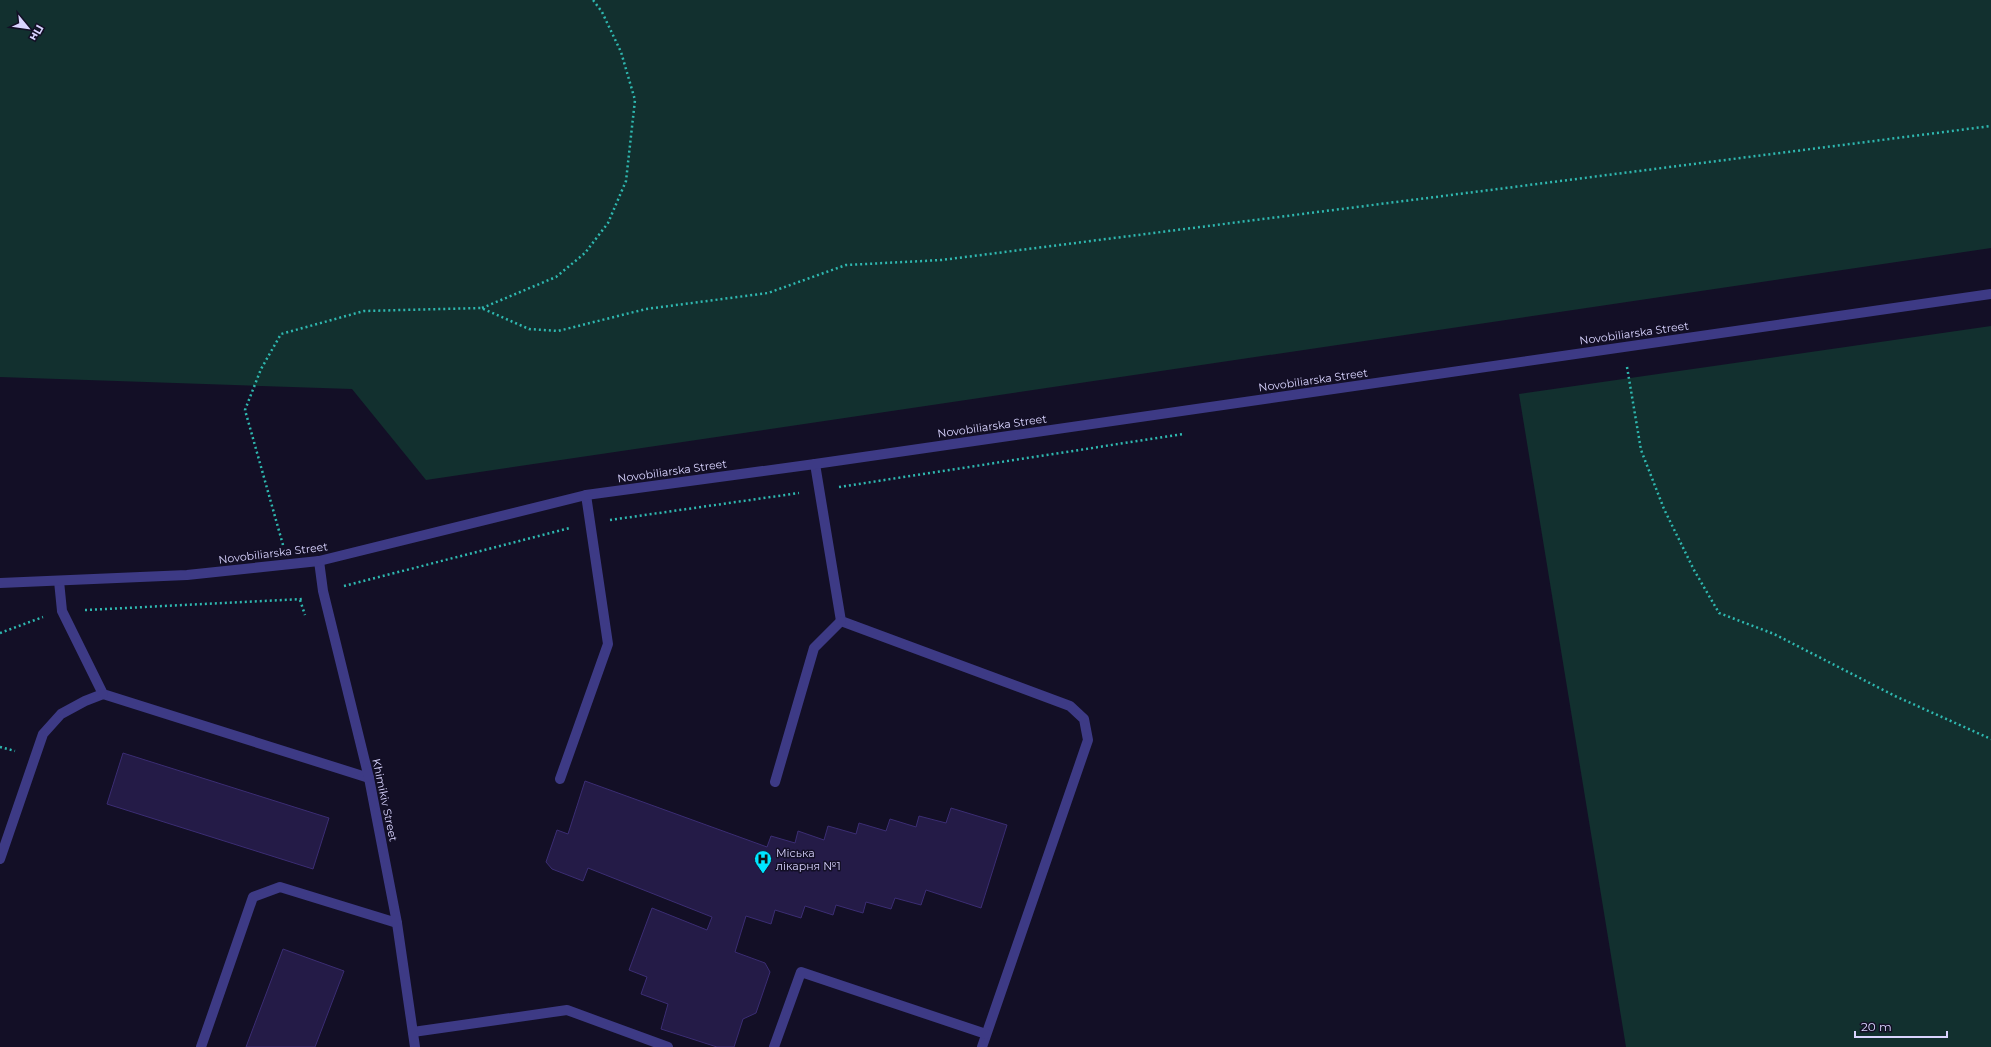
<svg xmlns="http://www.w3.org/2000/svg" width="1991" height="1047" viewBox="0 0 1991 1047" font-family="Montserrat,sans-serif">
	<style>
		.green { fill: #12302f }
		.building { fill: #241b47; stroke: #3b2d73 }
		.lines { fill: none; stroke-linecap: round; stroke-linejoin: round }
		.path { stroke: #2fb8b0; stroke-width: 2.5; stroke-dasharray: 2 3; stroke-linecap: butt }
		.service { stroke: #3d3a85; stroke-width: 10 }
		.minor { stroke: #3d3a85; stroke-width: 10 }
		.labels { text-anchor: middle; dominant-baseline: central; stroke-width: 3; stroke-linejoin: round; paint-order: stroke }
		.street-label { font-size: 11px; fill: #d9d4ff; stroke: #130f26 }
		.poi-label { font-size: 11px; fill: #d9d4ff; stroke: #130f26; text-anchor: start }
	</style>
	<rect width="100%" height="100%" fill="#130f26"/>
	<!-- green -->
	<g class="green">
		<polygon points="0,0 1991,0 1991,248 426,480 352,389 0,377"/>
		<polygon points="1991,326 1991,1047 1626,1047 1519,394"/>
	</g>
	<!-- building -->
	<g class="building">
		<polygon points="123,753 329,818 313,869 107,804"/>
		<polygon points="585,781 767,847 771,836 795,843 798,831 824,840 828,826 856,834 859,823 886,831 890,819 916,827 919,816 946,823 951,808 1007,825 981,908 926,890 921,905 895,898 891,909 866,902 863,913 836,905 833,915 805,906 801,918 775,910 771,924 746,916 735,952 765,963 770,972 756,1013 743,1019 734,1047 717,1047 661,1029 668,1004 641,994 647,977 629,970 652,908 707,930 712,917 588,868 583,881 552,869 546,862 557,830 568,834"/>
		<polygon points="283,949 344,971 315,1047 246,1047"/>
	</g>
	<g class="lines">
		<!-- path -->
		<g class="path">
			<polyline points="482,308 556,277 585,253 608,223 626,181 635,100 621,52 602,12 593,0"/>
			<polyline points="1627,367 1641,450 1664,509 1694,570 1719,613 1774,634 1895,696 1991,739"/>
			<polyline points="839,487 1183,434"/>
			<polyline points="610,520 799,493"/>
			<polyline points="283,545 245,410 261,369 281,334 364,311 481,308 529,329 558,331 646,309 768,293 846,265 942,260 1991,126"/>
			<polyline points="344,586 570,528"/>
			<polyline points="300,600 305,615"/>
			<polyline points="85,610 303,599"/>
			<polyline points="0,633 43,617"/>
			<polyline points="0,747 15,751"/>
		</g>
		<!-- service -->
		<g class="service">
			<polyline points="815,464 841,621 1070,706 1084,719 1088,740 982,1047"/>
			<polyline points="59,581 62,611 103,694 369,778"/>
			<polyline points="560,779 608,644 586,495"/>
			<polyline points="775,782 814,648 841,621"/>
			<polyline points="0,859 43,734 61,714 85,701 103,694"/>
			<polyline points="413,1032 567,1010 668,1047"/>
			<polyline points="201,1047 253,897 280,887 397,923"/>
			<polyline points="774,1047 801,972 986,1034"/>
		</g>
		<!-- minor -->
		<g class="minor">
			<polyline points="319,561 323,591 369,778 397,923 415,1047"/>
			<polyline points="0,583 187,575 319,561 586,495 815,464 1991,294"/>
		</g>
	</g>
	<!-- icons -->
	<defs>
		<g id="hospital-pin" transform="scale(0.9)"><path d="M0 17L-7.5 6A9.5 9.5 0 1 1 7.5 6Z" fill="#00e5ff" stroke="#130f26"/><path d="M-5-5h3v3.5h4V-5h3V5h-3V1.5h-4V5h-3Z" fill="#111"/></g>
	</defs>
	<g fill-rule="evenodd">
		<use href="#hospital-pin" x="763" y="859"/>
	</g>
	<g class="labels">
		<!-- street labels -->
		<g class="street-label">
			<text transform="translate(1634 333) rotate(-8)">Novobiliarska Street</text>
			<text transform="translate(1313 380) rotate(-8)">Novobiliarska Street</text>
			<text transform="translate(992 426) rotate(-8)">Novobiliarska Street</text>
			<text transform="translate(672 471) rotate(-8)">Novobiliarska Street</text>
			<text transform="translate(273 553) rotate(-7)">Novobiliarska Street</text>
			<text transform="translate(385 800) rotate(78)">Khimikiv Street</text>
		</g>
		<!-- poi labels -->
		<g class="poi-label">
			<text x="776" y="853">Міська<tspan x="776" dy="13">лікарня №1</tspan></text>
		</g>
	</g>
	<!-- north arrow -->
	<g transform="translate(28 28) rotate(119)" stroke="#130f26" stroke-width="3" paint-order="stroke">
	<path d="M0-3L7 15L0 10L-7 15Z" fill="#d9d4ff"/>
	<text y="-6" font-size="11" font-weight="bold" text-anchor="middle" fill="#d9d4ff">Пн</text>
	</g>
	<!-- scale -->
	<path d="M1855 1031v6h92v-6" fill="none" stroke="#d9d4ff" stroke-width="2"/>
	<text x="1861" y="1031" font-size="12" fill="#d9d4ff" stroke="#130f26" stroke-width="3" paint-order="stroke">20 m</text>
</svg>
